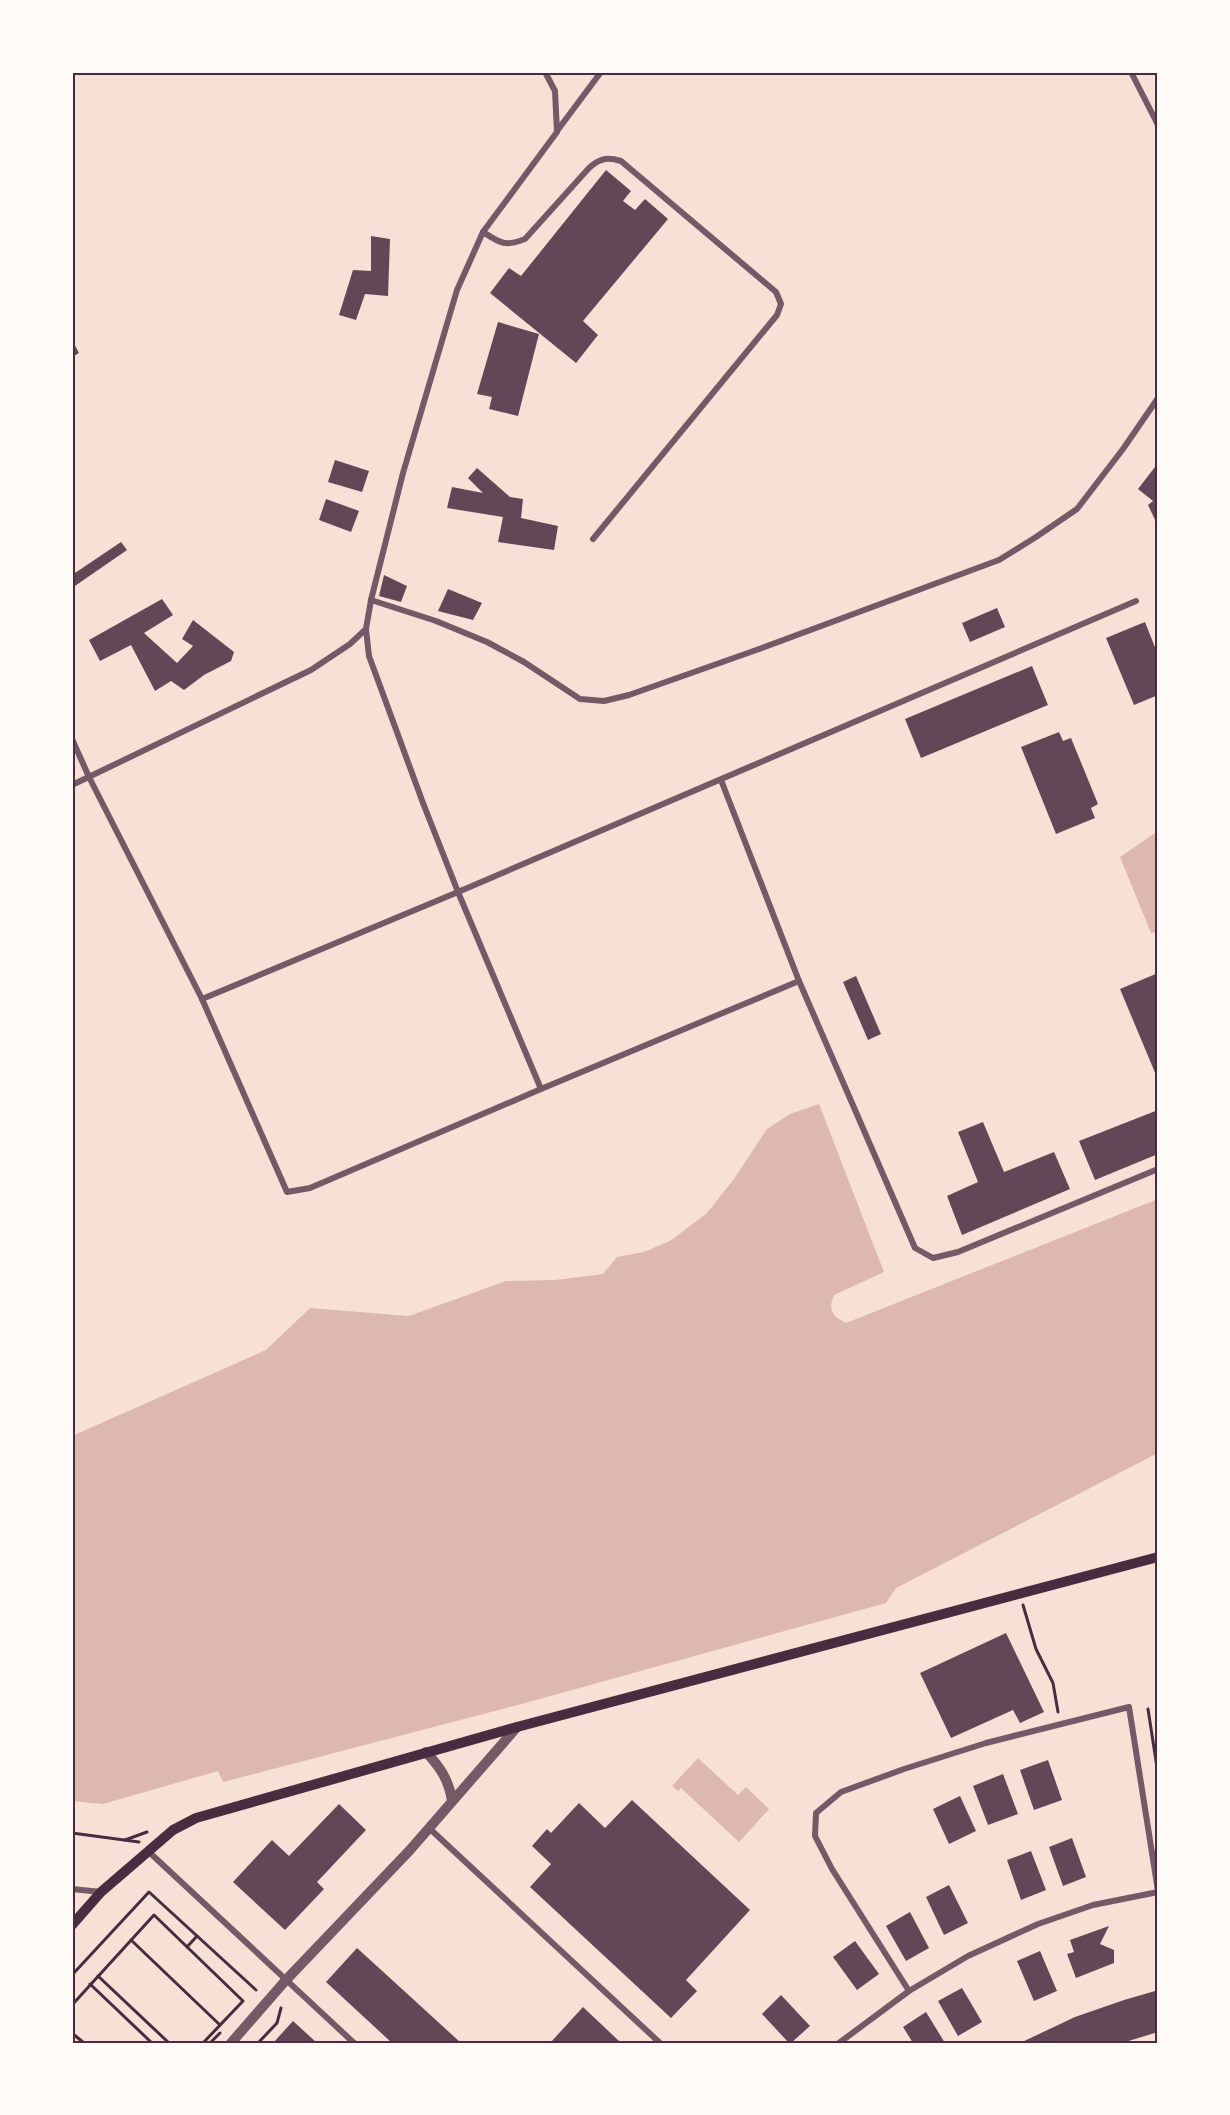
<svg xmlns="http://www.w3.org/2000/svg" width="1230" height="2115" viewBox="0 0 1230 2115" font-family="Lato,sans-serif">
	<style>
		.water { fill: #dcb8b0 }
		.building { fill: #644757 }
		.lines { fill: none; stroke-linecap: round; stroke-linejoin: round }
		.path { stroke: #4a2c40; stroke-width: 3 }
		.minor { stroke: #755966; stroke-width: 6 }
		.tertiary { stroke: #755966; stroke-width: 10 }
		.secondary { stroke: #4a2c40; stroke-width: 10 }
		.neatline { fill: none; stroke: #4a2c40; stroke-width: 2 }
	</style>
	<rect width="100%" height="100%" fill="#f7e1d7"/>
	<!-- water -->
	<g class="water">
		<polygon points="1158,831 1158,932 1151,933 1120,857"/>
		<path d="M 819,1104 L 884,1272 L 834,1295 C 828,1309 832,1317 846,1323 L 1158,1199 L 1158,1453 L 896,1588 L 886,1603 L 518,1705 L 223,1782 L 218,1771 L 103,1804 L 72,1801 L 72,1436 L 266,1350 L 310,1308 L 409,1316 L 506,1281 L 555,1280 L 603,1274 L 617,1257 L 644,1252 L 670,1241 L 707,1213 L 734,1179 L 767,1129 L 790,1114 Z"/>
		<polygon points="698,1758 738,1795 746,1787 769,1809 739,1842 681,1788 678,1791 672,1786"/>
	</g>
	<!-- building -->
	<g class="building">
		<polygon points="606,170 631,191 623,201 635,210 645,199 668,219 583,321 598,335 576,363 490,293 509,268 521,276"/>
		<polygon points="371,236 390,239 388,296 365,294 356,320 339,315 353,270 371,271"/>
		<polygon points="498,322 539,334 518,416 489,409 492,397 477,394"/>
		<polygon points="72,340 79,353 72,357"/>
		<polygon points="335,460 369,471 362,492 328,482"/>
		<polygon points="1155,467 1158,469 1158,526 1148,505 1153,501 1138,489"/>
		<polygon points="477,468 510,497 523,499 521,518 558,526 554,550 498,542 503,517 447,508 452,487 483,493 468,478"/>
		<polygon points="326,499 359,511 351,532 319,520"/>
		<polygon points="121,542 127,550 72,588 72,575"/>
		<polygon points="384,575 407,586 401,602 379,596"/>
		<polygon points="448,589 482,603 473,620 438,611"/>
		<polygon points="162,599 173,615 144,633 177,663 193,646 182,639 193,620 234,652 231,661 204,675 184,690 171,681 155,691 131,645 100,661 89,640"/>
		<polygon points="997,608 1005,627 970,642 962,623"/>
		<polygon points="1145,622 1158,655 1158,695 1134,705 1106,638"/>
		<polygon points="1032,666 1048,705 921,758 905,719"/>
		<polygon points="1059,732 1063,741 1071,738 1098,804 1091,808 1095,818 1056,834 1021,747"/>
		<polygon points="1158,973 1158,1074 1156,1075 1120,989"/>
		<polygon points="856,976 881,1034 868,1040 843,982"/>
		<polygon points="1158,1110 1158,1154 1095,1180 1079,1141"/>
		<polygon points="983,1122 1004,1172 1054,1152 1070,1189 962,1235 947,1196 978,1182 958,1132"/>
		<polygon points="1006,1633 1044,1712 1020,1723 1013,1710 951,1738 920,1673"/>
		<polygon points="1048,1760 1062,1800 1034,1810 1020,1770"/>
		<polygon points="1003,1774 1018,1814 988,1825 973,1786"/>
		<polygon points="960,1796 976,1831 949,1844 933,1809"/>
		<polygon points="632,1800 750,1910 686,1980 697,1991 671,2018 530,1887 551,1864 532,1846 547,1829 551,1833 579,1803 605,1828"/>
		<polygon points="339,1804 366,1830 317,1882 324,1889 285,1930 233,1882 272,1840 289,1856"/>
		<polygon points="1072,1838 1086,1877 1063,1886 1049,1847"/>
		<polygon points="1031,1851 1046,1890 1021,1900 1007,1860"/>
		<polygon points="949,1885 968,1923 944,1935 926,1897"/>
		<polygon points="910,1912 929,1948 906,1961 886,1926"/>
		<polygon points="1109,1926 1100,1944 1114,1950 1114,1963 1076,1978 1067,1954 1074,1952 1070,1940"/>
		<polygon points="855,1941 879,1974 857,1990 833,1957"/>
		<polygon points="357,1948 390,1978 461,2043 392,2043 326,1982"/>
		<polygon points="1040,1951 1057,1991 1034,2001 1017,1961"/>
		<polygon points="962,1988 982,2022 958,2036 938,2001"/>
		<polygon points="1155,1991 1158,2032 1122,2043 1020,2043 1075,2017 1124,2000"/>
		<polygon points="781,1995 810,2026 791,2043 789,2043 762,2014"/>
		<polygon points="583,2007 619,2041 617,2043 550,2043"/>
		<polygon points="926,2012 945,2043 913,2043 903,2027"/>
		<polygon points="293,2021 317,2043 273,2043"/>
	</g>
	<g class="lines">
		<!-- path -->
		<g class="path">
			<polyline points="1023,1605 1036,1649 1053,1683 1058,1712"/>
			<polyline points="1148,1709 1158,1774"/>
			<polyline points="72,1833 139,1842"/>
			<polyline points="125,1840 147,1832"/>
			<polyline points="131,1940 220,2025"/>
			<polyline points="187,1947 197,1936"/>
			<polyline points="72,1975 149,1892 256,1990"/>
			<polyline points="98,1976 169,2043"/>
			<polyline points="90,1984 152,2043"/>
			<polyline points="72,2005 154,1915 243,2001 203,2043"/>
			<polyline points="72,2033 84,2043"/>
			<polyline points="210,2043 220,2033"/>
			<polyline points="258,2043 277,2023 281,2008"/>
		</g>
		<!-- minor -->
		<g class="minor">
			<polyline points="1131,72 1158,125"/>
			<polyline points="557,131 601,72"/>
			<path d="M 483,232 C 500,243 505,247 525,239 L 589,168 C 600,158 607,157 621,161 L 776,292 L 781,304 L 777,315 L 593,539"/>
			<polyline points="371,600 436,621 487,642 524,662 580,699 604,701 629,695 762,648 999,560 1036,537 1077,509 1123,449 1158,398"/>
			<polyline points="72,739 89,777 202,999 287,1192 310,1188 541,1089 799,981"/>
			<polyline points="721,780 799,981 915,1248 933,1258 958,1252 1158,1169"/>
			<polyline points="72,785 311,670 350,644 366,629"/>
			<polyline points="202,999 458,892 1136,601"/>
			<polyline points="541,1089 458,892 423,803 369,656 366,629 371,600 403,473 457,290 483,232 557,132 555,91 545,72"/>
			<polyline points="429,1828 660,2043"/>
			<polyline points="149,1852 354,2043"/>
			<polyline points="72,1889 101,1892"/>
			<polyline points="909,1991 832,1869 815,1836 816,1813 841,1792 904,1769 986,1743 1129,1707 1158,1891"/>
			<polyline points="839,2043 909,1991 968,1956 1038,1924 1093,1905 1158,1892"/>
		</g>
		<!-- tertiary -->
		<g class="tertiary">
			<path d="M 426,1752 C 440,1767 449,1780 452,1801"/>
			<polyline points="231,2043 286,1980 410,1850 517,1727"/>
		</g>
		<!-- secondary -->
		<polyline class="secondary" points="72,1925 101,1892 173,1830 196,1818 517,1727 1158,1557"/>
	</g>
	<!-- border -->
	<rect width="1230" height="2115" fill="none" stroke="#fffaf5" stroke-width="147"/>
	<rect x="74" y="74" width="1082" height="1968" class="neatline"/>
</svg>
